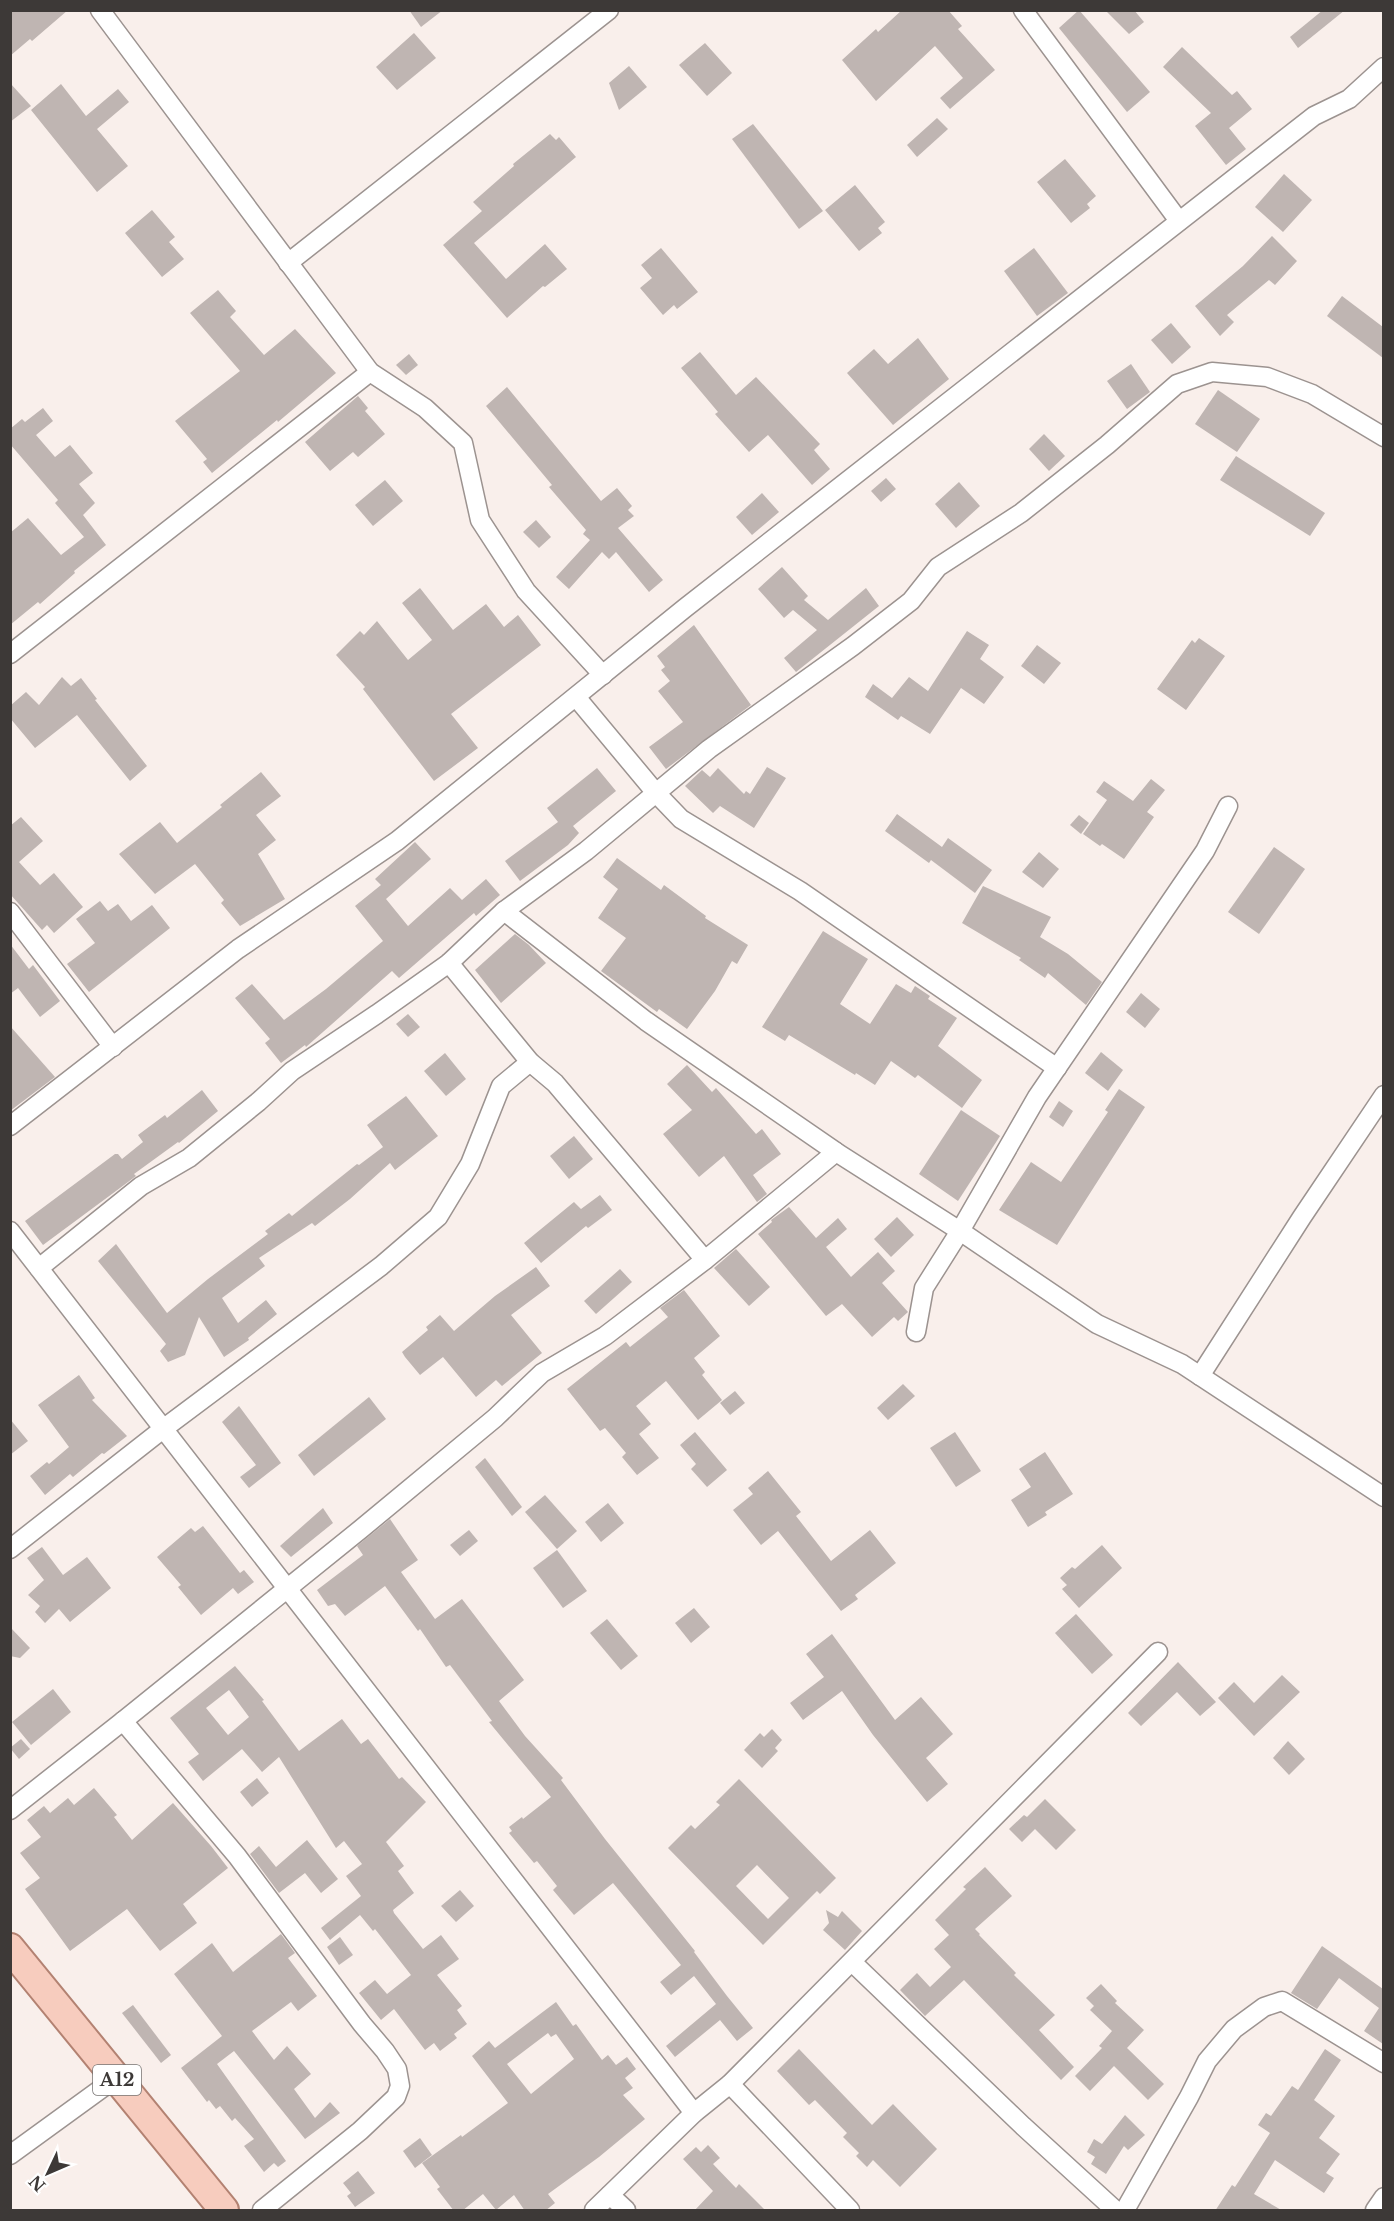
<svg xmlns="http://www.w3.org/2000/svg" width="1394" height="2221" viewBox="0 0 1394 2221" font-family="'Libre Baskerville',serif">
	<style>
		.building { fill: #bfb5b2; fill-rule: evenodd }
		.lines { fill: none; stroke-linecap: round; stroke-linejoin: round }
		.minor-casing { stroke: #9c9390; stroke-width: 21 }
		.primary-casing { stroke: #b38272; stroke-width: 32 }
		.minor { stroke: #fff; stroke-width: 18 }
		.primary { stroke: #f7ccbe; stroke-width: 28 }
		.labels { text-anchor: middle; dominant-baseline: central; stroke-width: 5; stroke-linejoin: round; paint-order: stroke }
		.shield { fill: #fff; stroke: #777473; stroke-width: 1.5 }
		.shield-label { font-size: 18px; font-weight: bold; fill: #3d3937 }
	</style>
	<rect width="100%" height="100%" fill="#f9efeb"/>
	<!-- building -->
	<g class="building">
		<polygon points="10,10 68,10 32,41 30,39 10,56"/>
		<polygon points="409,10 443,10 421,27"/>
		<polygon points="902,10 948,10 962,26 958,29 995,70 950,109 940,98 963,78 935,46 876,101 842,60 876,29 878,32"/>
		<polygon points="1079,10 1150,92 1127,112 1059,28"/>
		<polygon points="1105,10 1134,10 1144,22 1129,34"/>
		<polygon points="1323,10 1345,10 1298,48 1290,37"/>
		<polygon points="414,33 436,58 397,90 376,67"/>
		<polygon points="705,43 732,73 707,96 679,65"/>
		<polygon points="1182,47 1232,95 1237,91 1252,109 1229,128 1246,149 1226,165 1195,126 1211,113 1163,67"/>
		<polygon points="629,66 647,87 619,110 609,83"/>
		<polygon points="10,83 31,106 10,122"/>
		<polygon points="61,84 86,116 118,89 129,102 97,129 128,166 97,192 31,110"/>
		<polygon points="937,118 948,129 917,157 907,145"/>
		<polygon points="753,124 823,211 799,229 732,139"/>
		<polygon points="550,134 556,140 559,137 576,157 474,243 506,279 545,244 567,269 545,287 543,286 507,318 443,245 482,211 473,202 514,166 513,164"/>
		<polygon points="1065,159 1096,196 1087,204 1090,208 1071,223 1037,182"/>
		<polygon points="1284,174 1312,200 1283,232 1255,207"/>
		<polygon points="855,185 885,222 878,228 882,233 859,251 825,210"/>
		<polygon points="152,210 175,237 169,242 184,259 162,277 125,233"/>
		<polygon points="1272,236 1297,261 1275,285 1269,280 1227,315 1234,322 1220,336 1195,306 1243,266"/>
		<polygon points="661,248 698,292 677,309 674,305 663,315 640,288 652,278 641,265"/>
		<polygon points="1034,248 1068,293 1037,316 1004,271"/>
		<polygon points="218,290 236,311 230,317 264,355 295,329 336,373 278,422 277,420 212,473 203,462 207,459 175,421 240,371 190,313"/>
		<polygon points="1342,296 1383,327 1383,358 1327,316"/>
		<polygon points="1171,323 1191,347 1172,364 1151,340"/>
		<polygon points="918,338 949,379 893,425 847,373 874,349 888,364"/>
		<polygon points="700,352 736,395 756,377 820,444 814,450 830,469 812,485 768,435 749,452 715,414 718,412 681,368"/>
		<polygon points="409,354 418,365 406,375 396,365"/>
		<polygon points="1131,364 1150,392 1127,409 1107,381"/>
		<polygon points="507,387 601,501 617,488 632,506 628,510 634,516 618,528 663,580 649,592 616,552 609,559 602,552 569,589 556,577 590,540 583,534 586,530 549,487 552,485 486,406"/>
		<polygon points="1218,390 1260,419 1237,452 1195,424"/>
		<polygon points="358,396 368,408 365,411 385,434 358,457 353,452 330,471 305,442"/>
		<polygon points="43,408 53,421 36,435 55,457 70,445 93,473 79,484 95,503 83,515 106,545 74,571 75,573 40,604 38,602 10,625 10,533 28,518 61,555 84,537 55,503 58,500 10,444 10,429 22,419 25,422"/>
		<polygon points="1044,434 1065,456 1049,471 1029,449"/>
		<polygon points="1236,456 1325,513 1310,536 1220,480"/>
		<polygon points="886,478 896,489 881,502 871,491"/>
		<polygon points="385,480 403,501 373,526 355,505"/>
		<polygon points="959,482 980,506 956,528 935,504"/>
		<polygon points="762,493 779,512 752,535 736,517"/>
		<polygon points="536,520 551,537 539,548 523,532"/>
		<polygon points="782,567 808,596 804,600 828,620 866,588 879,606 796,672 784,658 817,630 793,610 784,618 758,589"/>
		<polygon points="420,588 453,630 486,604 504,627 518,615 541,645 451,714 478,748 434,781 363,689 365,687 336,655 360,631 364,635 377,621 408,660 432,640 402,603"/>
		<polygon points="694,625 751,705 666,769 649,747 683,722 658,691 670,681 661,670 665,667 657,656"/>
		<polygon points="967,631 989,645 980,659 1004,677 984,704 961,688 930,734 901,716 898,720 865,697 873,684 892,698 909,677 928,691"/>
		<polygon points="1199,638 1225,656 1186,710 1157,689 1192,640 1195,643"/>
		<polygon points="1037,645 1061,663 1044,684 1021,666"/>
		<polygon points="62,677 71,686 81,678 97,699 95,700 147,766 130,781 77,715 35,748 10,718 10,706 26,692 39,705"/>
		<polygon points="767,767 786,778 754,828 720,806 713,813 685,786 702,770 710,777 718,768 744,794 746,791 750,794"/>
		<polygon points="597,768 616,791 573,826 579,833 568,845 520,881 505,861 558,822 547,808"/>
		<polygon points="261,772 281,796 256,815 276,840 258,854 285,899 240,926 221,903 224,900 195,864 155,894 119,854 160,822 177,843 222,807 220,805"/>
		<polygon points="1151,779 1165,790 1147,812 1154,817 1124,859 1102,844 1100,846 1083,834 1107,800 1096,792 1104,781 1133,801"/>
		<polygon points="897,814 942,847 948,838 992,870 975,893 931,860 929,863 885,831"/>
		<polygon points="1079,815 1089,823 1081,834 1070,825"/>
		<polygon points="21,817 43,841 19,862 40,885 54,873 83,907 54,933 47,925 42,930 10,894 10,826"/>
		<polygon points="415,842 431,859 386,899 408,926 450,888 462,900 486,879 500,895 476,916 474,913 399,978 392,971 306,1047 305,1045 281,1063 265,1043 270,1039 235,998 252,984 284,1020 326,989 383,941 355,906 381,885 375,879"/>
		<polygon points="1274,847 1305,869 1259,934 1228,912"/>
		<polygon points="1039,852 1059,869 1043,888 1022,872"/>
		<polygon points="617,858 661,890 664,885 706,916 705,918 748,945 737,964 732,961 715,991 687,1029 659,1009 657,1012 601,971 626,938 598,918 618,889 603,877"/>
		<polygon points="983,886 1051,917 1040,937 1068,954 1102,982 1086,1005 1048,973 1045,978 1019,960 1021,958 962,923"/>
		<polygon points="100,901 108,911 118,904 131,921 152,905 170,928 89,992 67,964 95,943 76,919"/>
		<polygon points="823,931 868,959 840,1004 870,1024 896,984 911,993 915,986 930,996 928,999 957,1018 938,1046 982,1080 962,1108 918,1075 915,1078 891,1061 875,1085 856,1073 855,1075 789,1035 785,1041 762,1027"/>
		<polygon points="515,934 529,945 546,963 501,1003 475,970"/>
		<polygon points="10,944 29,969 33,965 60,1001 40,1017 18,988 10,994"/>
		<polygon points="1141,993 1160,1009 1145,1028 1126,1012"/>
		<polygon points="408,1014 420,1027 408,1037 396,1024"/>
		<polygon points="10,1026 55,1077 10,1111"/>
		<polygon points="1101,1052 1123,1070 1108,1091 1085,1073"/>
		<polygon points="445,1053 466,1079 446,1096 424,1071"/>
		<polygon points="687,1065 712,1092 716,1088 756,1134 762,1129 781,1154 753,1175 767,1194 757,1202 724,1156 699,1177 663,1134 692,1110 667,1084"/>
		<polygon points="1119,1089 1145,1107 1057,1245 999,1210 1031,1162 1061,1182 1108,1112 1105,1110"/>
		<polygon points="202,1090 218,1111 179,1143 178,1142 134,1174 136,1176 120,1188 43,1245 25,1221 115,1154 118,1154 122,1159 143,1142 138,1135 165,1115 167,1118"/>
		<polygon points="406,1096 438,1136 395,1170 390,1163 350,1199 315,1226 312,1223 259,1258 265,1266 222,1298 238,1323 266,1300 277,1314 248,1338 249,1340 224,1357 199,1317 185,1355 168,1362 160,1351 166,1344 98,1261 116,1244 167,1313 208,1279 268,1234 265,1231 289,1213 292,1216 357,1164 359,1165 383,1147 367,1125"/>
		<polygon points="1059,1101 1073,1111 1063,1127 1049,1117"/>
		<polygon points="961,1110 1000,1136 958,1201 919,1174"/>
		<polygon points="574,1136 593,1159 569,1179 550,1156"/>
		<polygon points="600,1195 612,1210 588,1228 586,1226 541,1263 524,1243 574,1202 581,1209"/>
		<polygon points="789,1207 816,1238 838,1218 847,1229 826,1247 851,1277 878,1252 895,1271 882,1283 908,1312 898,1321 894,1317 872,1337 842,1304 826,1316 758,1234 772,1222 771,1220"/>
		<polygon points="897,1217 914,1235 891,1257 874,1239"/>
		<polygon points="736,1249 770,1287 749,1306 714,1268"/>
		<polygon points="536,1267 550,1286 511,1315 542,1353 502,1386 496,1380 476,1397 443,1357 420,1375 405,1357 402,1352 428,1330 426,1327 440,1315 454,1331 495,1296"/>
		<polygon points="620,1269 632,1282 596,1314 584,1301"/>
		<polygon points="684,1290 720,1336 694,1358 705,1372 702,1375 722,1400 698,1420 666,1381 636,1406 651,1424 639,1434 659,1458 637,1475 622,1457 626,1453 605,1428 600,1431 567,1389 626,1342 630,1347 668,1317 660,1308"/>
		<polygon points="79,1375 95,1398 92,1400 127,1436 104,1454 102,1453 73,1477 70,1474 45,1495 30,1476 47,1462 49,1464 69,1447 38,1405"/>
		<polygon points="903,1384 915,1396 888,1420 877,1408"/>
		<polygon points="735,1391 745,1403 730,1415 720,1403"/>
		<polygon points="369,1397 386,1419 314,1476 298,1455"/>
		<polygon points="239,1406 281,1463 249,1488 240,1477 256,1465 222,1422"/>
		<polygon points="10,1419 28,1441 10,1455"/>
		<polygon points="695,1432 727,1470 707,1487 691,1469 696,1464 680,1445"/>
		<polygon points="955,1432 981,1471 956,1487 930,1448"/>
		<polygon points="1045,1452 1073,1494 1045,1512 1047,1515 1028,1527 1011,1500 1031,1487 1019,1469"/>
		<polygon points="485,1458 522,1507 512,1516 475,1467"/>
		<polygon points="768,1471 801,1512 796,1516 831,1561 870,1530 896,1563 855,1595 858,1599 841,1611 778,1531 761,1545 733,1510 753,1494 748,1488"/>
		<polygon points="545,1495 577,1531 557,1549 525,1512"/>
		<polygon points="608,1503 624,1523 601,1542 585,1522"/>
		<polygon points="323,1508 333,1523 291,1557 280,1546"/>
		<polygon points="390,1519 418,1560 401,1572 435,1619 462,1599 524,1680 499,1701 525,1736 563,1778 561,1780 605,1839 695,1951 694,1952 727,1996 753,2028 737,2041 720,2020 675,2057 666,2046 716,2004 694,1976 671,1995 660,1982 681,1965 613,1883 574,1915 553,1890 557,1886 537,1861 534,1863 509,1833 512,1831 509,1827 522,1817 523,1819 551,1797 489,1722 492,1721 450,1665 446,1667 420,1629 418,1631 385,1586 345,1616 335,1604 328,1606 317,1590 363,1555 357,1546"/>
		<polygon points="203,1526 240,1573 244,1570 254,1582 238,1594 233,1588 201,1615 178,1587 181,1585 157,1557 191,1528 195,1532"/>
		<polygon points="469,1530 478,1541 460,1556 450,1545"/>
		<polygon points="1102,1545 1122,1568 1079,1608 1062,1589 1067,1585 1060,1578 1072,1567 1075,1569"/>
		<polygon points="42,1547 63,1575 87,1557 111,1588 70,1622 59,1609 45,1623 35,1612 40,1606 28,1595 44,1580 27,1558"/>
		<polygon points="557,1550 587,1591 563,1608 533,1568"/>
		<polygon points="694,1608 710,1627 691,1643 675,1623"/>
		<polygon points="1076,1614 1113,1655 1092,1674 1055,1633"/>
		<polygon points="607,1619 638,1656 621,1670 590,1633"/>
		<polygon points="10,1627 30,1648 20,1658 10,1656"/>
		<polygon points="832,1634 895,1720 921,1697 953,1734 926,1758 948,1784 927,1802 873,1735 842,1691 803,1720 790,1703 824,1677 806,1654"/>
		<polygon points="1178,1662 1216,1702 1200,1716 1177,1692 1141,1726 1128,1713"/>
		<path d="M 235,1666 L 264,1700 L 262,1701 L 299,1751 L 342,1719 L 361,1744 L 368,1739 L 399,1779 L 402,1777 L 426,1802 L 386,1842 L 404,1866 L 398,1871 L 414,1893 L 393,1910 L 394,1913 L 423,1949 L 441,1935 L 459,1959 L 437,1975 L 462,2006 L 457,2010 L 467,2024 L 454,2034 L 457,2038 L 440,2051 L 434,2043 L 425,2050 L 394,2009 L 381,2020 L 359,1993 L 375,1980 L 387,1994 L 411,1975 L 375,1929 L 373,1931 L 360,1915 L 330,1940 L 321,1928 L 361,1896 L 346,1876 L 362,1864 L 344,1841 L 336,1848 L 279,1757 L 262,1772 L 242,1749 L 203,1781 L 188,1762 L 199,1754 L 170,1718 ZM 229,1690 L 249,1717 L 228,1735 L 206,1708 Z"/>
		<polygon points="1282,1675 1300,1692 1254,1736 1218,1698 1234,1682 1254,1703"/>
		<polygon points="53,1689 71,1712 31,1745 12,1722"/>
		<polygon points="772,1729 782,1740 775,1748 778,1751 762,1768 744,1750 760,1733 764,1737"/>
		<polygon points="21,1739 30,1749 19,1759 10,1748"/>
		<polygon points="1288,1741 1305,1759 1289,1775 1273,1758"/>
		<polygon points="257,1778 269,1793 252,1807 240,1792"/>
		<path d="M 739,1779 L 836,1878 L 820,1894 L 817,1891 L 763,1945 L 668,1848 L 691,1825 L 695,1829 L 720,1805 L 716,1802 ZM 757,1865 L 789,1898 L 768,1919 L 736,1886 Z"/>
		<polygon points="94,1788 117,1815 114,1817 132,1840 173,1803 211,1846 228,1868 183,1904 197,1923 160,1951 127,1909 70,1951 25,1889 40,1878 20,1853 41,1837 27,1820 44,1806 50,1813 68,1798 74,1805"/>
		<polygon points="1045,1799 1076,1830 1056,1850 1035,1829 1022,1842 1009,1829 1024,1815 1027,1817"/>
		<polygon points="307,1840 338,1879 321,1893 305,1873 279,1893 250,1854 259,1846 276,1867"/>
		<polygon points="985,1867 1012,1896 975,1929 980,1934 979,1935 1016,1973 1014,1975 1055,2015 1039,2030 1074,2067 1061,2080 964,1980 925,2016 900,1990 917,1973 930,1987 951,1967 934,1949 949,1935 935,1920 966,1889 963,1887"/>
		<polygon points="460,1890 474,1906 456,1922 441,1906"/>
		<polygon points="826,1910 838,1917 842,1911 862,1931 845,1950 823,1930 829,1923"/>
		<polygon points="281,1934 295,1953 288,1958 317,1996 298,2011 291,2002 252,2031 274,2060 287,2046 311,2074 294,2089 315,2118 330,2102 340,2113 305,2139 234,2051 217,2064 286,2161 278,2167 274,2163 264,2172 244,2146 254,2139 235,2118 232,2121 220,2106 216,2109 209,2100 207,2102 181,2068 222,2036 174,1974 212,1943 233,1972"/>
		<polygon points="340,1937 353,1955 339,1965 327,1947"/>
		<polygon points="1322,1946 1383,1989 1383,2044 1364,2031 1379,2008 1339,1978 1317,2009 1291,1993"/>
		<polygon points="1101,1984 1117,2001 1115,2003 1144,2030 1127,2048 1164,2084 1148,2100 1114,2066 1090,2091 1075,2076 1102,2048 1099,2046 1112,2031 1090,2010 1094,2006 1086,1998"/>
		<path d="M 556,2002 L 573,2026 L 576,2024 L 602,2060 L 608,2055 L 616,2065 L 627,2057 L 636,2069 L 625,2078 L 633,2088 L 623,2095 L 645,2119 L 599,2157 L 548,2194 L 555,2203 L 545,2211 L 525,2211 L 514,2195 L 496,2210 L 483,2194 L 462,2211 L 454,2211 L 437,2189 L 440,2187 L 422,2163 L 461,2135 L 462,2137 L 508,2103 L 472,2056 L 489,2041 L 495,2048 ZM 548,2033 L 551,2037 L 556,2034 L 574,2059 L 531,2094 L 507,2064 Z"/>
		<polygon points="133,2005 171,2055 161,2063 122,2013"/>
		<polygon points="799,2049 872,2125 893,2104 937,2149 900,2187 873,2160 867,2167 856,2156 859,2153 843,2137 847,2133 815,2100 809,2105 777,2071"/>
		<polygon points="1325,2049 1341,2060 1314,2100 1335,2116 1319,2138 1340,2154 1326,2173 1334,2178 1324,2193 1275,2160 1254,2194 1283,2211 1215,2211 1232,2185 1235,2187 1270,2133 1258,2125 1266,2113 1271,2116 1292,2086 1298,2090"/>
		<polygon points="1125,2115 1145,2135 1128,2150 1124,2146 1106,2174 1091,2164 1095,2157 1087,2152 1094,2139 1102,2144"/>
		<polygon points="420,2138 432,2155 415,2168 403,2151"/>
		<polygon points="708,2145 720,2158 713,2164 736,2188 739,2184 766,2211 694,2211 713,2191 683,2159 696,2147 701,2152"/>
		<polygon points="358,2171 375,2193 355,2207 347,2196 351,2193 343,2183"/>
	</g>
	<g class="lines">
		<!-- minor casing -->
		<g class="minor-casing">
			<g id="minor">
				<polyline points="100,10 370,372 425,408 463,443 480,520 526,591 603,675"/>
				<polyline points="1023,10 1179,221"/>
				<polyline points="288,263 609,10"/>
				<polyline points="10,654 370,372"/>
				<polyline points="576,697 656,793 681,819 800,891 1057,1068"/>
				<polyline points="504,911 646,1021 836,1152 960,1231 1097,1324 1182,1364 1384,1497"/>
				<polyline points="10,912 113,1047"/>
				<polyline points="449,963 530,1062 555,1083 705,1260"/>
				<polyline points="10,1126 238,949 397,841 685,608 1314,116 1349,99 1384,67"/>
				<polyline points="10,1231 694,2113"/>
				<polyline points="39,1268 141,1186 189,1158 258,1102 292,1071 377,1014 449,963 504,911 586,851 709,749 853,646 911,601 938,567 1021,513 1107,445 1177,384 1212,372 1267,377 1312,394 1384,437"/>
				<polyline points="916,1332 924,1288 960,1231 1037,1097 1205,851 1228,806"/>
				<polyline points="1200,1376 1302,1217 1384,1095"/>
				<polyline points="10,1549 163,1429 381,1266 438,1217 470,1164 501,1086 530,1062"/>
				<polyline points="123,1721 237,1856 362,2024 385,2051 397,2069 400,2086 396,2097 360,2131 262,2210"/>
				<polyline points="10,1810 123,1721 361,1529 495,1418 542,1373 605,1336 705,1260 836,1152"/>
				<polyline points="852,1962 1023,2126 1115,2210"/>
				<polyline points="730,2084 850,2210"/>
				<polyline points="10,2155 116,2078"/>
				<polyline points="610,2195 626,2210"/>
				<polyline points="594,2210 694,2113 730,2084 1158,1652"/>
				<polyline points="1125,2210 1189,2097 1207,2061 1234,2029 1264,2007 1282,2001 1384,2063"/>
				<polyline points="1375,2210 1384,2197"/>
			</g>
		</g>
		<!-- primary casing -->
		<g class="primary-casing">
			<polyline id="primary" points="10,1948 224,2210"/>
		</g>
		<!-- minor -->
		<use href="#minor" class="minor"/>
		<!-- primary -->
		<use href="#primary" class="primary"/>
	</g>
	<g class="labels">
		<!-- shield labels -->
		<rect class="shield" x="93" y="2065" width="48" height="30" rx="4.5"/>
		<g class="shield-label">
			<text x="117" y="2080">A12</text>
		</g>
	</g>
	<!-- border -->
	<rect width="1394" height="2221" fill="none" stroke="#3d3937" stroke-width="24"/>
	<!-- north arrow -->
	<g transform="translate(48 2173) rotate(226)" stroke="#ffffff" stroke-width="4.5" paint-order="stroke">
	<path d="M0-4.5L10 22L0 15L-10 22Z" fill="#3d3937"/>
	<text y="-9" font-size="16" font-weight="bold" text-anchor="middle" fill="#3d3937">N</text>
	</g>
</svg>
